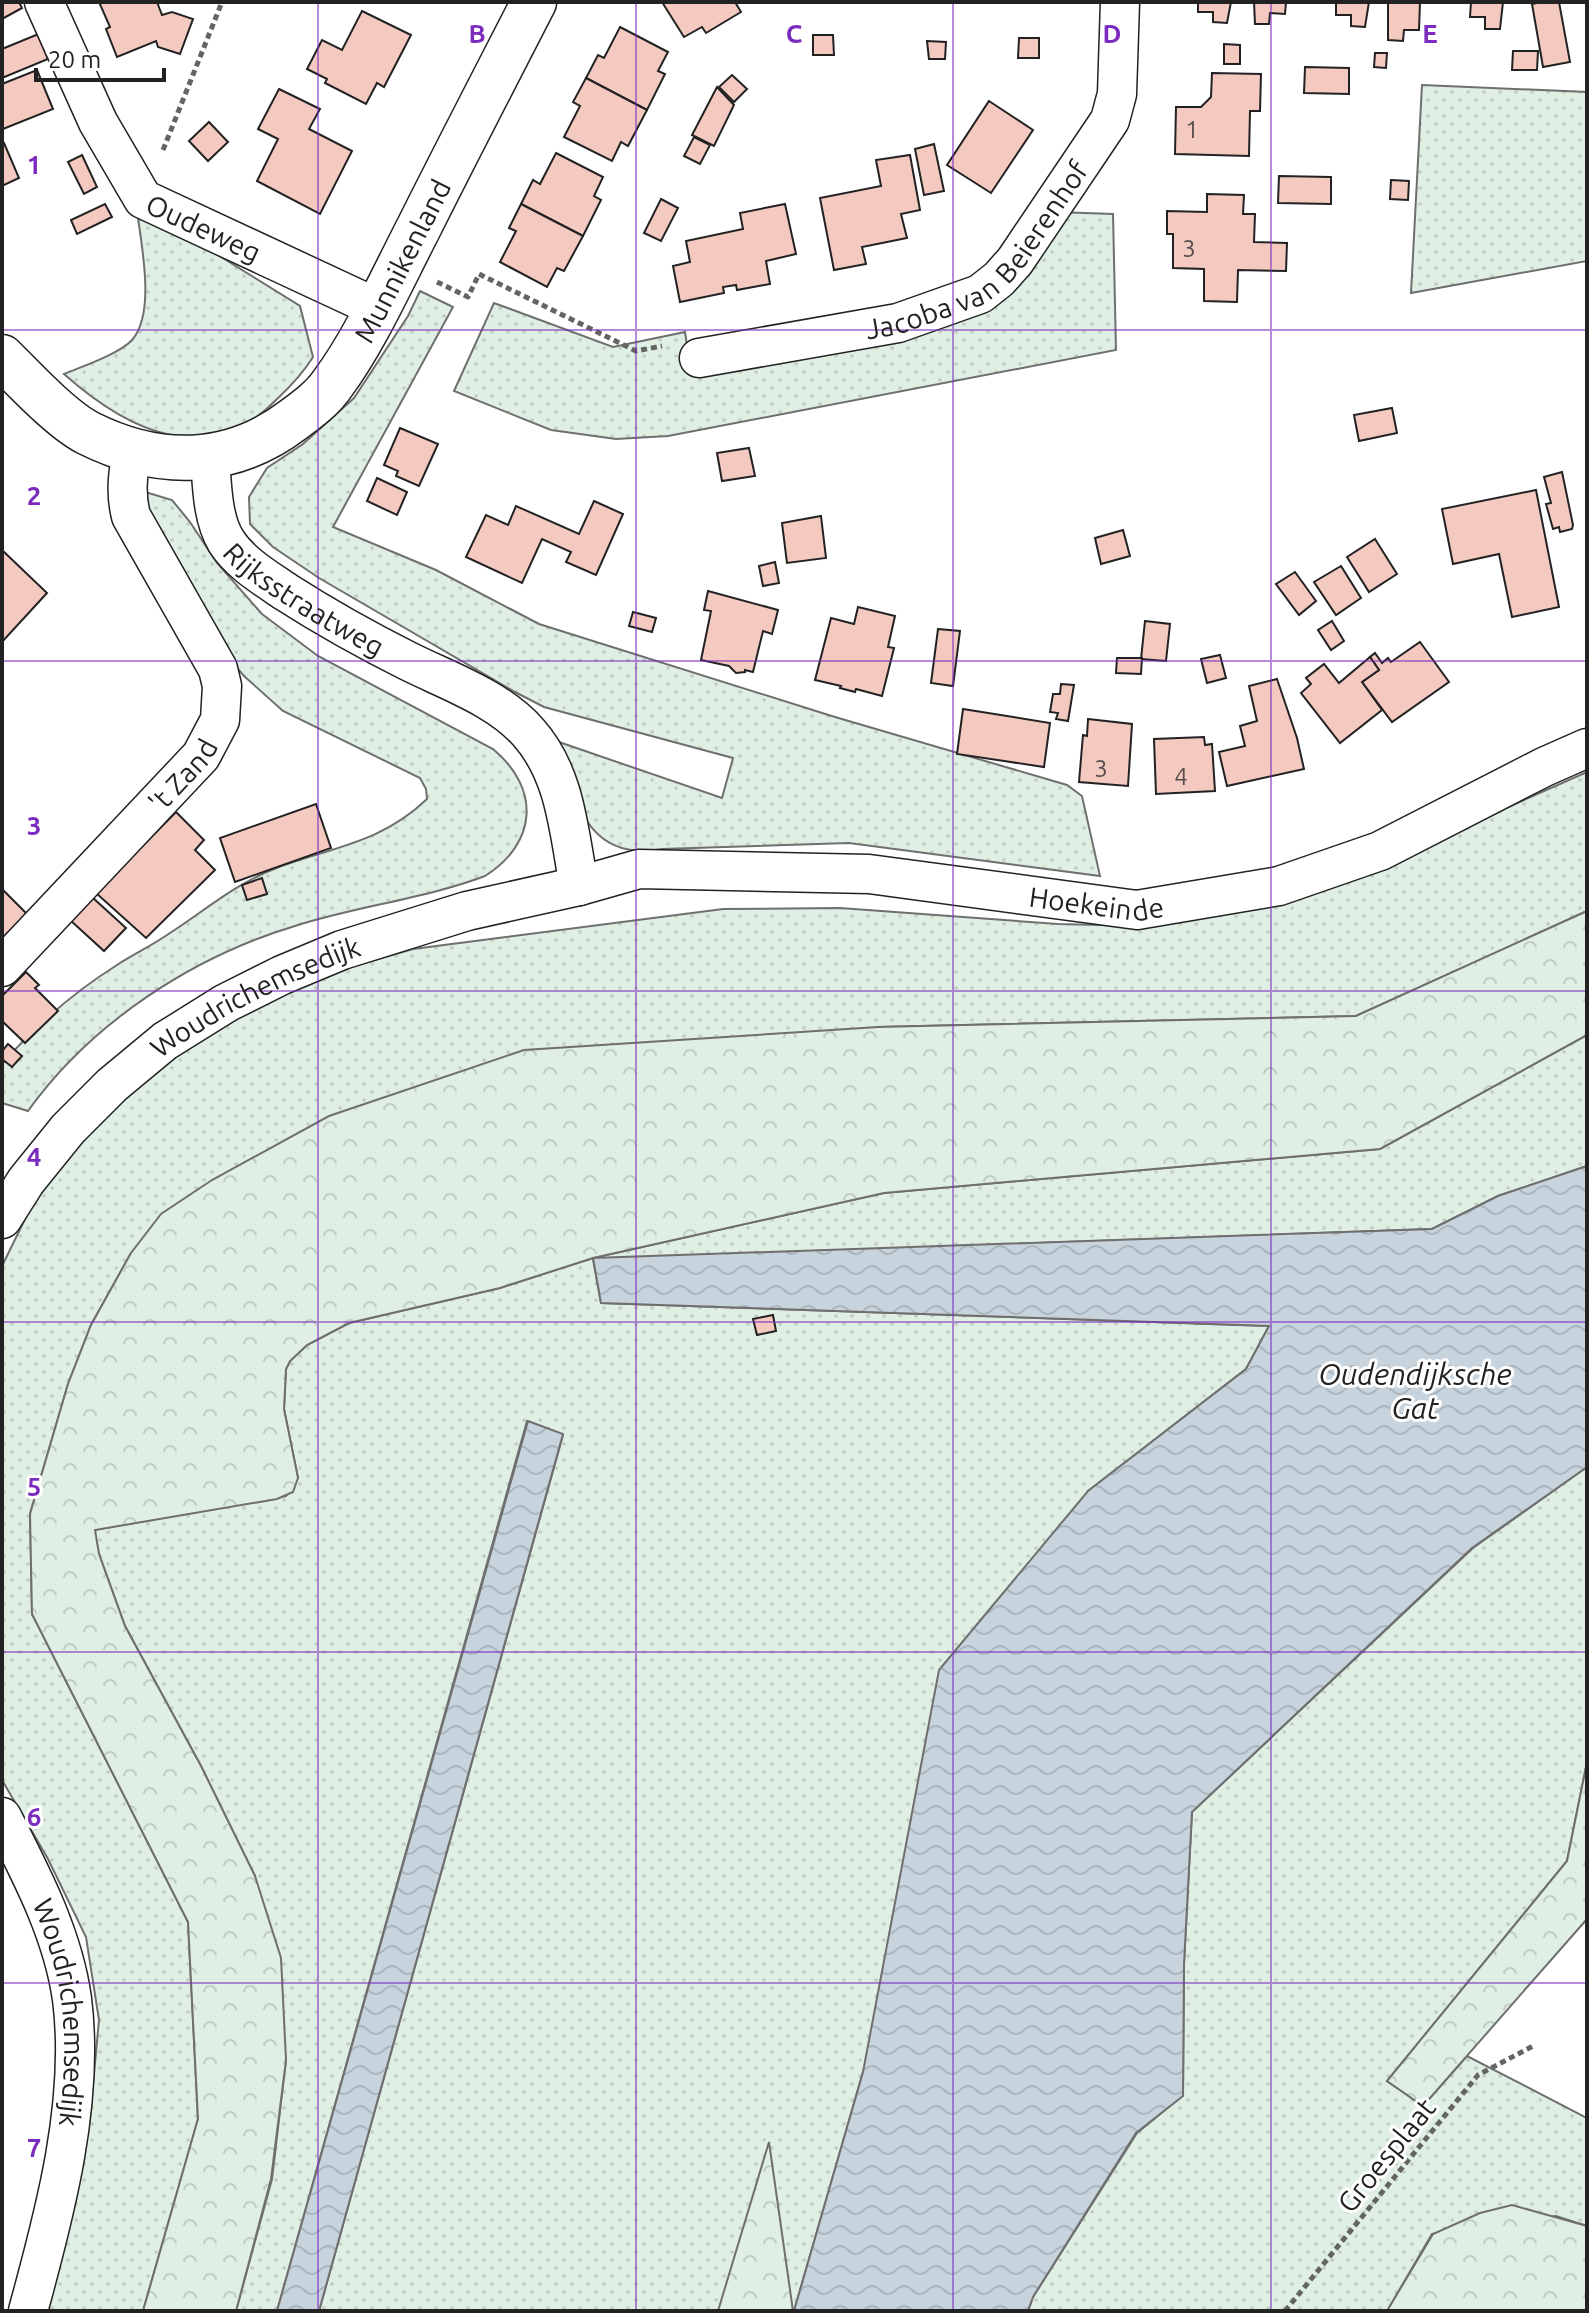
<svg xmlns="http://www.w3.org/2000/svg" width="1589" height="2313" viewBox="0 0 1589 2313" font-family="Ubuntu,sans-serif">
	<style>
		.grass { fill: url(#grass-dots); stroke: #6f6f6f; stroke-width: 2 }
		.forest { fill: url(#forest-crowns); stroke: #6f6f6f; stroke-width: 2 }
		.water { fill: url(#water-waves); stroke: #6f6f6f; stroke-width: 2 }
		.building { fill: #f3c9c0; stroke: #222; stroke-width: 2 }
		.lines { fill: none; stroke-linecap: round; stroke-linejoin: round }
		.minor-casing { stroke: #222; stroke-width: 41 }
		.tertiary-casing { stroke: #222; stroke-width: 47 }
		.path { stroke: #646464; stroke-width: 5; stroke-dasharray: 6 4; stroke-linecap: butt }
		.minor { stroke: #fff; stroke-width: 38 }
		.tertiary { stroke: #fff; stroke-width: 44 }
		.grid { fill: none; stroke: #7b2cbf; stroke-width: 2; stroke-opacity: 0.55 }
		.labels { text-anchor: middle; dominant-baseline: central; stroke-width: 6; stroke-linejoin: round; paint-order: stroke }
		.number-label { font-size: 24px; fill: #564c4a }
		.street-label { font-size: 28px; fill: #222; stroke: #fff }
		.water-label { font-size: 30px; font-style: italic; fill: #222; stroke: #fff }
		.grid-label { font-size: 26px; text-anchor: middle; font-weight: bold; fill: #7b2cbf; stroke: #fff; stroke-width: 6; stroke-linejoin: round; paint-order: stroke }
	</style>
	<defs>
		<pattern id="grass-dots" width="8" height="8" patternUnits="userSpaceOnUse" patternTransform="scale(2)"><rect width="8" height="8" fill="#e0efe3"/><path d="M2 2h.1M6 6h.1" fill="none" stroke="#c0cdc2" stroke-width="1.8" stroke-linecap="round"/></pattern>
		<pattern id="forest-crowns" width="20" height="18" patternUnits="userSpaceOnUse" patternTransform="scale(2)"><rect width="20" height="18" fill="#e0efe3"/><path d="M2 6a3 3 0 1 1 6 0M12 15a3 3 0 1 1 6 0" fill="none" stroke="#c0cdc2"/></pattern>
		<pattern id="water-waves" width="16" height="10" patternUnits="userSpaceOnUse" patternTransform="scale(2)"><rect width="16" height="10" fill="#c7d3dd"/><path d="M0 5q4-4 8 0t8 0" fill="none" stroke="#abb5bd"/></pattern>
	</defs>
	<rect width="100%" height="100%" fill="#fff"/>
	<!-- grass -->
	<g class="grass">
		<polygon points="1422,85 1587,92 1587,261 1411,293"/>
		<path d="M 136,204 L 300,306 L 313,357 C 303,373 291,386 277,399 C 208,471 127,430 64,374 C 83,366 119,354 132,340 C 157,312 140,238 136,204 Z"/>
		<polygon points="1056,212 1113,214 1116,350 668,436 616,439 551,430 454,391 494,303 613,347 685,332 691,372 930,331"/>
		<path d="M 420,291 L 453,307 L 333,527 L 436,570 L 539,624 L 835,717 L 1067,785 L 1082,796 L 1100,876 L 849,843 L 662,849 C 585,863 575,797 553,740 L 722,798 L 733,758 L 544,707 L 515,692 L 319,578 L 273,547 L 250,524 L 249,497 L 267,468 L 303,444 L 354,398 L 408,316 Z"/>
		<path d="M 142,491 L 172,500 L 190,522 L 217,563 L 262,614 L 318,656 L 493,749 C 541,789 537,843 485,876 C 424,899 357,906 295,926 C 192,957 91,1023 28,1111 L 2,1103 L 2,1064 C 36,1025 74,992 117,965 C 134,954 153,945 170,933 C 204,911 235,884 274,869 C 331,847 380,844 427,799 L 426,789 L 420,778 L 283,711 L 244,676 L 208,634 L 170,565 Z"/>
		<polygon points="1587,772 1587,911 1356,1016 878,1027 131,1253 91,1325 68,1384 30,1514 32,1614 188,1922 198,2119 143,2311 45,2311 74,2208 90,2117 99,2020 86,1937 48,1859 2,1780 2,1266 31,1207 94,1122 153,1068 292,984 413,949 723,909 840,908 1058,924 1143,926 1364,871"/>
		<polygon points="1587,1035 1587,1166 1498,1196 1432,1229 593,1259 601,1303 1269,1326 1246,1369 1088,1491 863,2072 794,2311 319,2311 563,1435 527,1421 277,2311 236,2311 272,2179 286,2060 255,1876 201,1766 125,1626 99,1554 94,1530 286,1496 298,1478 284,1409 286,1369 290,1361 307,1345 349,1323 500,1288 593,1258 884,1193 1380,1149"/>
		<polygon points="1587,1467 1587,1762 1567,1861 1387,2081 1423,2106 1467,2056 1587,2118 1587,2226 1556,2216 1432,2234 1387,2311 1028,2311 1033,2297 1137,2133 1183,2095 1184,1964 1192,1812 1473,1548"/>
	</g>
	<!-- forest -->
	<g class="forest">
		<polygon points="1587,911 1587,1035 1380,1149 884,1193 593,1258 500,1288 349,1323 307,1345 290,1361 286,1369 284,1409 298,1478 293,1492 277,1499 95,1530 99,1554 125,1626 201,1766 255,1876 281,1958 286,2060 271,2179 236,2311 143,2311 198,2119 188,1922 32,1614 30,1514 68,1384 91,1325 131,1253 161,1214 212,1180 329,1116 524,1050 878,1027 1356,1016"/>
		<polygon points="1587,1762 1587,1919 1423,2106 1387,2081 1567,1861"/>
		<polygon points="769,2142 793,2311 718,2311"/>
		<polygon points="1512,2205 1587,2226 1587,2311 1387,2311 1433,2234 1480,2213"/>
	</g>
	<!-- water -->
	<g class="water">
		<polygon points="1587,1166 1587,1467 1472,1548 1192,1812 1184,1964 1183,2096 1136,2133 1033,2297 1028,2311 794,2311 863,2072 939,1670 1088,1491 1246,1369 1269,1326 601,1303 593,1258 1432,1229 1498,1196"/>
		<polygon points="528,1421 563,1434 319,2311 277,2311"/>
	</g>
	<!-- building -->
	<g class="building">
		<polygon points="2,2 19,2 22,8 2,19"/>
		<polygon points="99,2 157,2 162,15 172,12 193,19 180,54 158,47 156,41 117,57 106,29 110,27"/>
		<polygon points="662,2 735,2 741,12 706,33 702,27 684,37"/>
		<polygon points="1198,2 1231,2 1227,23 1213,22 1213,12 1198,12"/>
		<polygon points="1254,2 1286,2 1285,14 1270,13 1269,24 1255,24"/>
		<polygon points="1336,2 1369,2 1365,27 1351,26 1351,15 1336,15"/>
		<polygon points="1388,2 1420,2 1419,30 1404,30 1403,41 1388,40"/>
		<polygon points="1471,2 1503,2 1500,29 1485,29 1485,17 1470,17"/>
		<polygon points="1542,2 1559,2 1570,62 1543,67 1532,4"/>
		<polygon points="362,11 411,35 384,87 377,83 366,104 325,83 327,79 307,69 322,40 342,50"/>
		<polygon points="620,27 668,52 658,71 665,74 647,110 586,78 598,55 604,58"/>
		<polygon points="36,35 38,35 48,59 2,78 2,49"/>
		<polygon points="813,35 833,35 834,55 813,55"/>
		<polygon points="1019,38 1039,38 1039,58 1018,58"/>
		<polygon points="927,41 946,42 945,59 929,59"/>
		<polygon points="1224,44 1240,45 1240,64 1224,64"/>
		<polygon points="1513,51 1538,51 1537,70 1512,70"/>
		<polygon points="1375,53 1387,53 1386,68 1374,67"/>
		<polygon points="1305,67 1349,68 1349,94 1304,93"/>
		<polygon points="37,70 53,109 3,129 2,84"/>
		<polygon points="1212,73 1261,74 1260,111 1250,111 1249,156 1175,154 1176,107 1201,107 1211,97"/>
		<polygon points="732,75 747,89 734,102 719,87"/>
		<polygon points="586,78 647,110 628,146 621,142 612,161 564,137 580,106 573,102"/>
		<polygon points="717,87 734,105 714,146 692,135"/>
		<polygon points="279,89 320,109 309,129 352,151 320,214 257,181 278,139 258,129"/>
		<polygon points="989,101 1033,130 991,193 947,165"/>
		<polygon points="209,122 228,142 208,161 189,141"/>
		<polygon points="694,137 710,145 700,164 684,156"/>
		<polygon points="4,143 19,178 2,186 2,144"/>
		<polygon points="934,144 944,191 924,195 915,149"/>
		<polygon points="556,153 603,177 594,196 601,200 583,236 521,204 533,180 540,184"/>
		<polygon points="82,155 97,187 84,194 68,162"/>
		<polygon points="910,155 920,210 901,214 907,238 862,247 866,264 834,270 820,198 881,186 876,160"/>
		<polygon points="1279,176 1331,177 1331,204 1278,203"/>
		<polygon points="1391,180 1409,181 1408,200 1390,199"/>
		<polygon points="1207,194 1244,195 1243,214 1255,214 1254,242 1287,243 1286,271 1238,270 1237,302 1204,301 1204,269 1173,268 1173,234 1167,234 1167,211 1207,212"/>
		<polygon points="661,199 678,208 661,241 644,233"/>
		<polygon points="105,204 112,217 77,234 71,220"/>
		<polygon points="521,204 583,236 564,271 557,268 547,287 500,262 516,231 509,228"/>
		<polygon points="785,204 796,254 766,261 770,284 737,290 736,285 723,287 724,293 680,302 673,266 690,262 686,241 743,229 740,213"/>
		<polygon points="1392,408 1397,433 1359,441 1354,415"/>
		<polygon points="400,428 438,444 419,486 396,476 398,471 384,465"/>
		<polygon points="749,448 755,476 722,481 717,453"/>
		<polygon points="1562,472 1573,525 1572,529 1560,532 1559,527 1553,529 1546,504 1551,503 1544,477"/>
		<polygon points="377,478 407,492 397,515 367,501"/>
		<polygon points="1536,490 1559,607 1512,617 1499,554 1453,564 1442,509"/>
		<polygon points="594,501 623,514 596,575 566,562 571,552 542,539 522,583 466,557 486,515 508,525 516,506 579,534"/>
		<polygon points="821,516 826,558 787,563 782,523"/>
		<polygon points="1123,530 1130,556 1101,564 1095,538"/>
		<polygon points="1375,539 1397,574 1369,592 1347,557"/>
		<polygon points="2,550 47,593 2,642"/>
		<polygon points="775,562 779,583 763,586 759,566"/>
		<polygon points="1341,566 1361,598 1336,615 1314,582"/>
		<polygon points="1295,572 1316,601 1299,615 1276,584"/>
		<polygon points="708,591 778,610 772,634 763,631 753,672 745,670 745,672 736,673 729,666 701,660 711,611 704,610"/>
		<polygon points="858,607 895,616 888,647 894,648 882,696 856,689 855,692 840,688 841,686 815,680 831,618 854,624"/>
		<polygon points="633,612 656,618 652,632 629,626"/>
		<polygon points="1145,621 1170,624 1166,661 1141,659"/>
		<polygon points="1332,621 1344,641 1331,650 1318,630"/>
		<polygon points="938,629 960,631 953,686 931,683"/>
		<polygon points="1420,642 1449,682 1392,722 1362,682 1379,670 1370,657 1375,653 1382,663 1388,658 1391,662"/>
		<polygon points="1220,655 1226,678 1207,683 1201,659"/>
		<polygon points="1370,657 1379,670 1362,682 1382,710 1340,743 1301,693 1311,684 1306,678 1324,664 1339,683"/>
		<polygon points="1117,658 1142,658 1141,674 1116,673"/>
		<polygon points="1277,679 1297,738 1304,769 1227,786 1219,752 1245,746 1240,726 1257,721 1249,686"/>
		<polygon points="1061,684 1074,685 1068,721 1056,719 1058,713 1050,712 1053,694 1060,694"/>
		<polygon points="963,709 1050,723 1044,767 957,754"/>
		<polygon points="1088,719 1132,724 1128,786 1079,782 1083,735 1087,736"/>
		<polygon points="1204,737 1205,745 1212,744 1215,791 1156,794 1154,739"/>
		<polygon points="316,804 331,848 235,882 220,838"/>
		<polygon points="176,812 204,840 195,850 215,870 146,938 96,893"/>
		<polygon points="262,878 267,894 247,900 242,885"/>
		<polygon points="2,889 29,916 2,944"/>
		<polygon points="92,897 126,928 104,951 70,920"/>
		<polygon points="26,972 39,985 35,988 58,1011 25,1043 2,1021 2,996"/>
		<polygon points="8,1044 22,1056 12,1067 2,1059 2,1051"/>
		<polygon points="773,1315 776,1331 757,1335 753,1319"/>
	</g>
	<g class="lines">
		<!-- minor casing -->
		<g class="minor-casing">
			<g id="minor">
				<path id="s1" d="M 44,2 L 98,122 L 143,199 L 377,308"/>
				<path id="s2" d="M 699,358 L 898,323 L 980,294 L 999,279 L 1015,261 L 1110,120 L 1117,94 L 1120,2"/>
				<path id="s3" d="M 210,458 C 212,484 212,518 226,541 C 240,563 264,577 286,592 C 325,617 366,640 408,661 C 448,681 498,698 528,732 C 566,774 569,833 579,886"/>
				<path id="s4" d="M 2,967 L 201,756 L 220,720 L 222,686 L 218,669 L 131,516 C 125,493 128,473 132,450"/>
				<path id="s5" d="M 2,1219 L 26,1181 L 68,1129 L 112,1085 L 165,1041 L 226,1003 L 282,975 L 342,950 L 467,911 L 579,886 L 639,869 L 869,874 L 1137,910 L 1279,886 L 1380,851 L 1544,767 L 1587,748"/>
				<path id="s6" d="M 2,1817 C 31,1874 63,1934 72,1999 C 85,2101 55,2213 28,2311"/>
			</g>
		</g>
		<!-- tertiary casing -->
		<g class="tertiary-casing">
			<g id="tertiary">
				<path id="s7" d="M 2,357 C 24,379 61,419 88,433 C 158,468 230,468 293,420 C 308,409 323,398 333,383 C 365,340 393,277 418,229 C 456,153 495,78 534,2"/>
			</g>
		</g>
		<!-- path -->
		<g class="path">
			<polyline points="163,150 222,2"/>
			<polyline points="437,282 468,297 479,274 636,351 662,346"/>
			<polyline points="1285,2311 1478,2075 1535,2045"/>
		</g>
		<!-- minor -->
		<use href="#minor" class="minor"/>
		<!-- tertiary -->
		<use href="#tertiary" class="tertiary"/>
	</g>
	<!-- grid -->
	<path class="grid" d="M 318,2 L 318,2311M 636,2 L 636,2311M 953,2 L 953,2311M 1271,2 L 1271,2311M 2,330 L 1587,330M 2,661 L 1587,661M 2,991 L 1587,991M 2,1322 L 1587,1322M 2,1652 L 1587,1652M 2,1983 L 1587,1983"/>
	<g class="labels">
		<!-- number labels -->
		<g class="number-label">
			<text x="1192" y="129">1</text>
			<text x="1189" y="248">3</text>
			<text x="1101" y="768">3</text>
			<text x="1181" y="776">4</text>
		</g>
		<!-- street labels -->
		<g class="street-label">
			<text stroke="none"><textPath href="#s1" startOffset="288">Oudeweg</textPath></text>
			<text stroke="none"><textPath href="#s2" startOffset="312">Jacoba van Beierenhof</textPath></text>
			<text stroke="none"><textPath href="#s7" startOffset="528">Munnikenland</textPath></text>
			<text stroke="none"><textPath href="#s3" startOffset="184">Rijksstraatweg</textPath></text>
			<text stroke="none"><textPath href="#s4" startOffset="264">'t Zand</textPath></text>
			<text stroke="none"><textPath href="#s5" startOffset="1210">Hoekeinde</textPath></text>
			<text stroke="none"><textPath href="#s5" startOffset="344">Woudrichemsedijk</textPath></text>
			<text stroke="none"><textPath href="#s6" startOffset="208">Woudrichemsedijk</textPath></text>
			<text transform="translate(1386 2155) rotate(-51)">Groesplaat</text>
		</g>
		<!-- water labels -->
		<g class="water-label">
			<text x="1415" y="1374">Oudendijksche<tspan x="1415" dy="34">Gat</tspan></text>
		</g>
	</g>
	<g class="grid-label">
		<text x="477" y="43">B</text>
		<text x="794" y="43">C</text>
		<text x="1112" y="43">D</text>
		<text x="1430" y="43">E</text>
		<text x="34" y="174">1</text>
		<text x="34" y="505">2</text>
		<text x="34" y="835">3</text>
		<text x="34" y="1166">4</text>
		<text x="34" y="1496">5</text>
		<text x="34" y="1826">6</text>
		<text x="34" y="2157">7</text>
	</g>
	<!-- border -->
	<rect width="1589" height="2313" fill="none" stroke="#222222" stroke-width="8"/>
	<!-- scale -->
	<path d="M36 68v12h128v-12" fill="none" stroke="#222222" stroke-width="4"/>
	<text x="48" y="68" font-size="24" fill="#222222" stroke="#ffffff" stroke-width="6" paint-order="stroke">20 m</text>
</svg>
